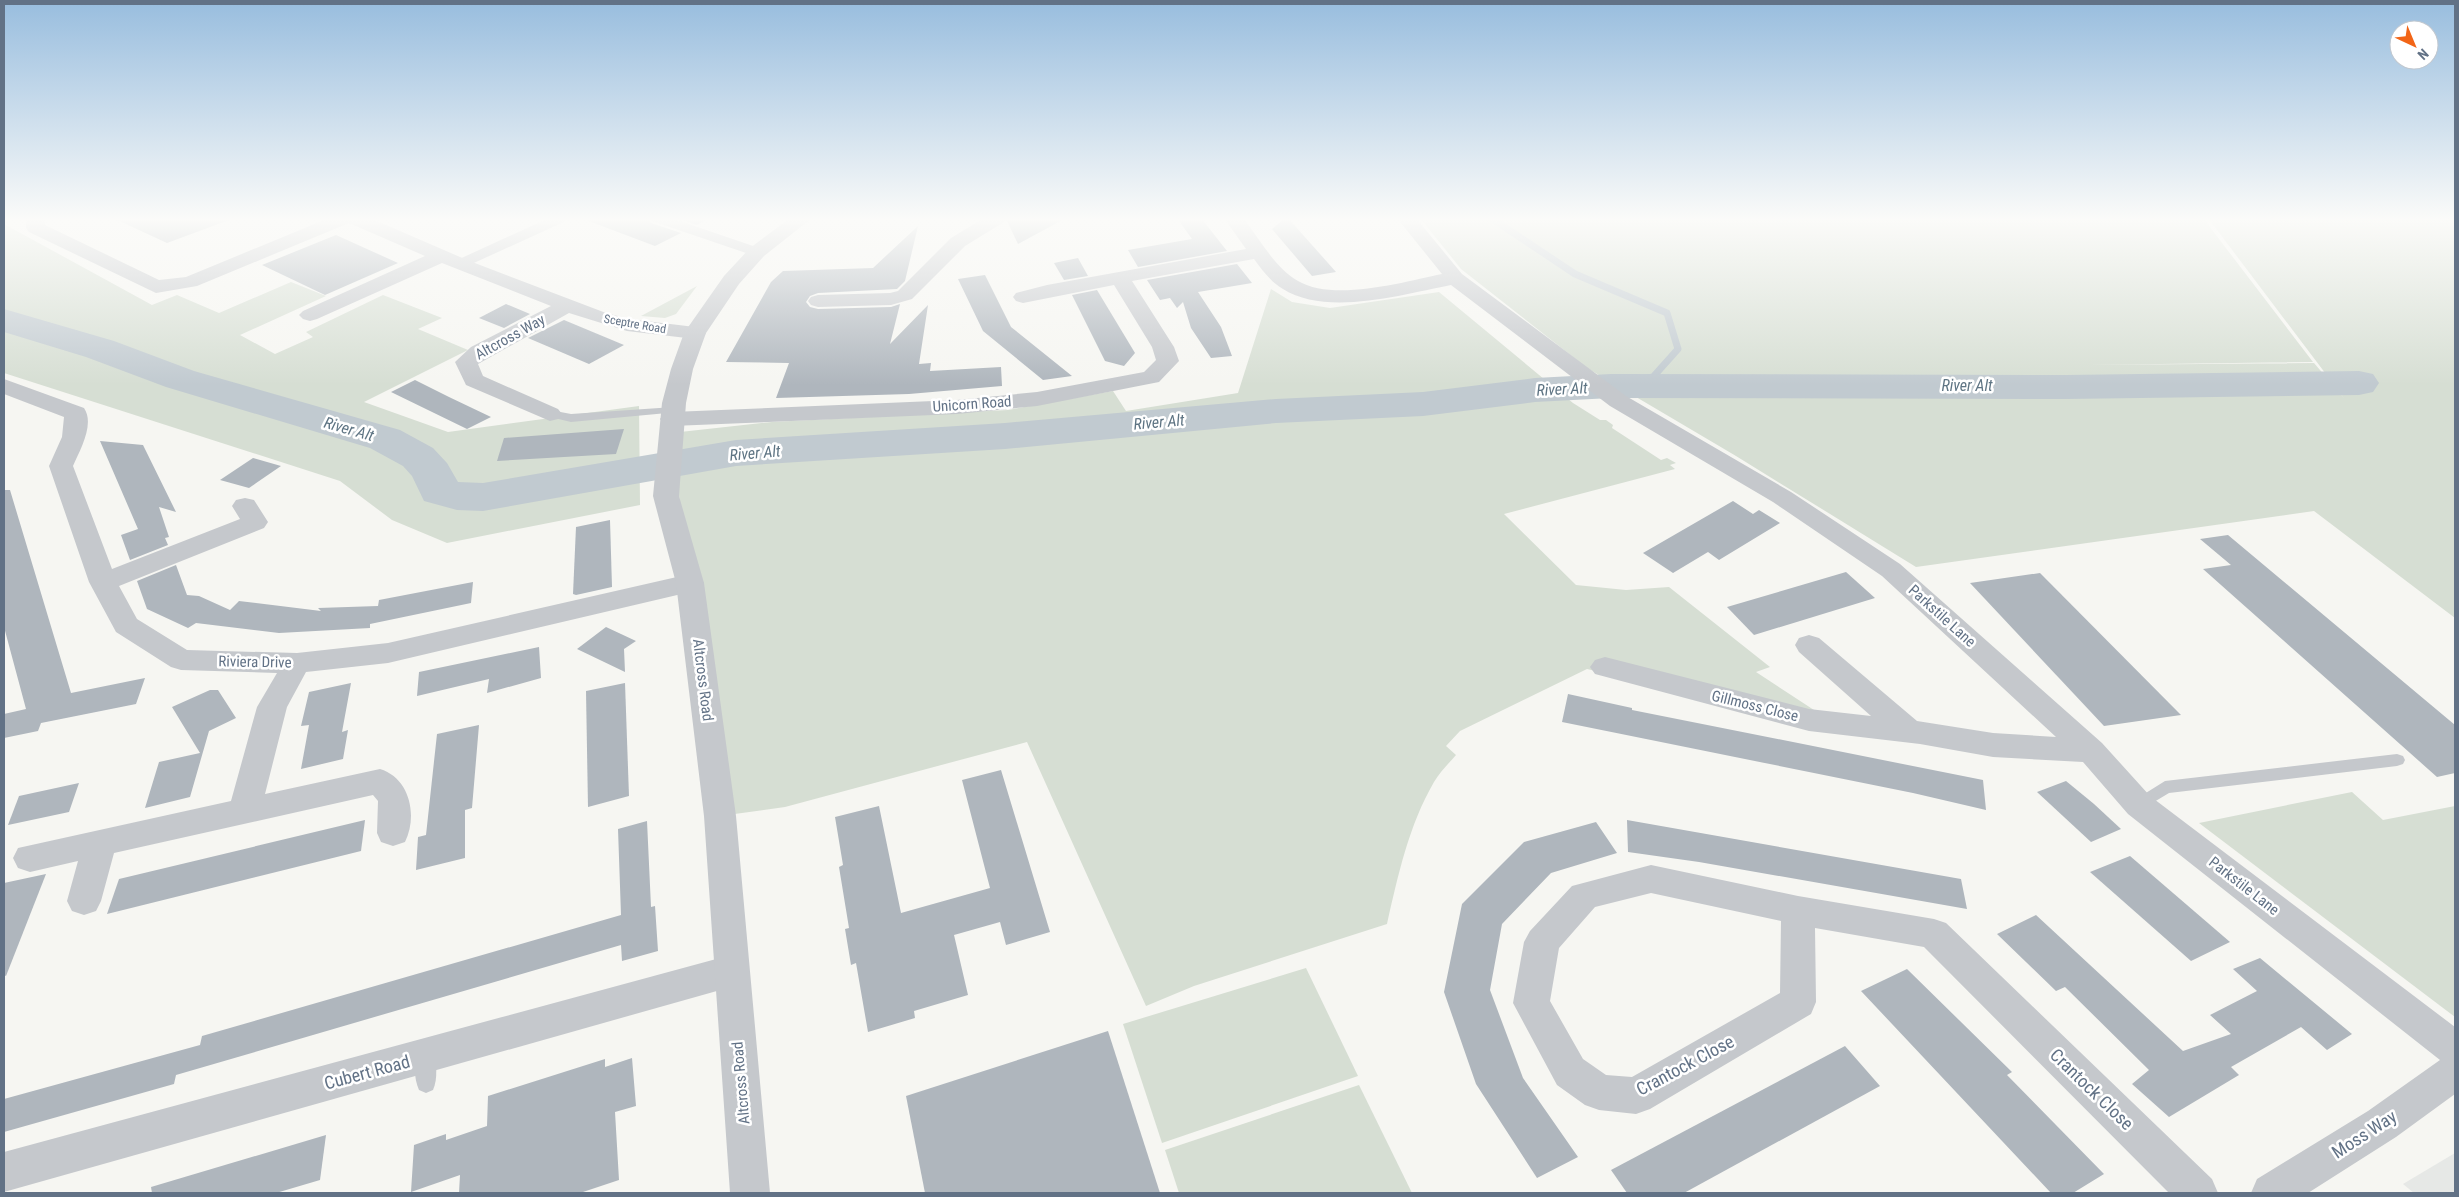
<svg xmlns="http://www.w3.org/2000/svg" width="2459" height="1197" viewBox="0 0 2459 1197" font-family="'Roboto Condensed',sans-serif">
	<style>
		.built { fill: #e6e8e6 }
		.green { fill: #d6ded3 }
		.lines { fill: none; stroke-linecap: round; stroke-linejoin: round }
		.stream { stroke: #c1cad0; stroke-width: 7 }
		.river { fill: #c1cad0; fill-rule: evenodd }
		.building { fill: #afb6bd }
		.service { fill: #c5c8cc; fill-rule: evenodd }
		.pedestrian { fill: #c5c8cc; fill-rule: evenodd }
		.minor { fill: #c5c8cc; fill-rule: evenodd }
		.tertiary { fill: #c5c8cc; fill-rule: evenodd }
		.labels { text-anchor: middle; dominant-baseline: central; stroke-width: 5; stroke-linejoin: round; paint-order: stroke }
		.far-street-label { font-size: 12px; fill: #627286; stroke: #fff }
		.street-label { font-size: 15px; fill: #627286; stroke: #fff }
		.water-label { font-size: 16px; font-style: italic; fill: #5e7483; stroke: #fff }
		.near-street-label { font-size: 18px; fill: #627286; stroke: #fff }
	</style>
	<rect width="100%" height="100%" fill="#f6f6f2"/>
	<!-- built -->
	<polygon class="built" points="2455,1153 2455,1193 2414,1193 2403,1184"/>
	<!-- green -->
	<g class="green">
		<polygon points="1420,218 2203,218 2313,362 2087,365 2314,363 2344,398 2208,218 2455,218 2455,618 2314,511 1916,567 1736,456 1587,368 1461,269"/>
		<polygon points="4,224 152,305 177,295 219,313 291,282 326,296 240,335 275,354 313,337 306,332 383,295 442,318 418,329 468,350 364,402 448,432 639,406 640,505 447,543 392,520 340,481 4,373"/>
		<polygon points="697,286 676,314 665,318 641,316"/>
		<path d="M 1271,289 L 1292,302 L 1330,308 L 1439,292 L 1573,403 L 1600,420 L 1606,420 L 1613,425 L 1612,428 L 1661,460 L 1667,458 L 1676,463 L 1670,465 L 1675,469 L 1504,514 L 1576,585 L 1626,590 L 1669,587 L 1770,667 L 1756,672 L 1840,727 L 1587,669 L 1460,731 L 1446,746 L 1456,755 C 1449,763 1440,772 1434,782 C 1409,825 1398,875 1387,924 L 1194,986 L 1146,1006 L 1027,742 L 785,807 L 720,816 L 671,433 L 772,422 L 1008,410 L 1113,391 L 1126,411 L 1238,393 Z"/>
		<polygon points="2352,792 2383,820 2455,806 2455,1017 2199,823"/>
		<polygon points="1306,968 1358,1076 1162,1143 1123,1024"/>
		<polygon points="1359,1085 1412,1193 1179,1193 1165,1150"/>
	</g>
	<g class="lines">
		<!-- stream -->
		<polyline class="stream" points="1491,218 1575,274 1667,313 1678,349 1653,377 1611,386"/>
		<!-- river -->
		<polygon class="river" points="4,309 114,341 194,371 400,430 433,448 447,463 458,482 483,483 736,440 1005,423 1276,399 1423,392 1535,378 1611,374 2066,375 2359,371 2373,374 2379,383 2373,392 2359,395 2066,399 1611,398 1535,402 1423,416 1276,423 1005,449 736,466 483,511 457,510 424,501 412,476 403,466 370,448 166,387 86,357 4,332"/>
	</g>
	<!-- building -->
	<g class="building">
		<polygon points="113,218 228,218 229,220 167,243"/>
		<polygon points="586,218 648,218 651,223 681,233 655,246 586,220"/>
		<polygon points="676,218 710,218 697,225"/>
		<polygon points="1008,218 1066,218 1018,244 1007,221"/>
		<polygon points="1177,218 1201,218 1227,251 1138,267 1128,250 1192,239"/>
		<polygon points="1285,218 1288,218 1336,272 1312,276 1272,229"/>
		<polygon points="918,226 905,281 897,289 818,293 810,296 806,302 810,307 818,309 891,307 900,304 890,344 928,305 919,364 931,363 930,371 1001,367 1002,386 909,394 776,398 789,363 726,362 771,282 783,271 873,268"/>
		<polygon points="336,235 398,263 325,295 262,265"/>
		<polygon points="1078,258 1088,276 1064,280 1054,263"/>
		<polygon points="1237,264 1252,283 1198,292 1221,327 1232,356 1211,358 1191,328 1183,302 1177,308 1170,298 1160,300 1147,280"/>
		<polygon points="985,275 1011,327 1072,376 1043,380 983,331 958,279"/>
		<polygon points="1097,290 1135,353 1124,366 1105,361 1072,295"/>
		<polygon points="506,304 530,314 504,328 479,318"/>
		<polygon points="564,320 624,345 589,364 528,338"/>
		<polygon points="415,380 449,397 491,417 467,429 391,392"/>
		<polygon points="624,429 616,454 497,461 504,438"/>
		<polygon points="100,441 143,445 176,512 159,507 169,537 165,538 168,545 130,560 121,535 138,529"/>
		<polygon points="253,458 281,466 249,488 220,480"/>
		<polygon points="4,490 10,490 71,693 145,678 136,704 41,723 38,731 4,738 4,714 26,709 4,627"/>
		<polygon points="1733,501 1753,514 1759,510 1780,523 1719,560 1708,552 1673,573 1643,553"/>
		<polygon points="610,520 612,587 576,595 573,594 576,527"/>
		<polygon points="2228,535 2455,725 2455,773 2437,777 2203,569 2231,565 2200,539"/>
		<polygon points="176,565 187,595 199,596 230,610 239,601 321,611 318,608 378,606 379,600 473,582 471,603 370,624 370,628 279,633 196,623 188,628 147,609 137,581"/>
		<polygon points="1846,572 1875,598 1754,635 1727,607"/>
		<polygon points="2040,573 2181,715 2104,726 1970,583"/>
		<polygon points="606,627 636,641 624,649 625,672 577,649"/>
		<polygon points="539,647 541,678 487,693 489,679 417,696 419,672"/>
		<polygon points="351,683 342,732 348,730 343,759 301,769 309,725 301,726 309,692"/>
		<polygon points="625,683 629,796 588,807 586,691"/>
		<polygon points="210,690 218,690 236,718 209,731 190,797 145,808 159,762 200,753 172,707"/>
		<polygon points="1568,694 1632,708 1632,710 1983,780 1986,810 1913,793 1562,722"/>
		<polygon points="479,725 472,808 465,810 465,858 416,870 418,837 426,835 437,734"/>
		<polygon points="1001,770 1050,932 1006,945 1000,922 954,935 968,995 914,1011 915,1018 868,1032 856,963 851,965 845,929 849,928 839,867 843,865 835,817 879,806 901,913 990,888 962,780"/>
		<polygon points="2066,781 2094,804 2121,829 2091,842 2037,792"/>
		<polygon points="79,783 69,812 8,825 19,796"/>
		<polygon points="365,820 361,851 107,914 119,879"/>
		<polygon points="1627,820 1961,879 1967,909 1699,862 1628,852"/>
		<polygon points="647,821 651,907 655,906 658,951 622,961 621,945 176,1075 174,1084 4,1132 4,1099 200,1045 202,1036 621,915 618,829"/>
		<polygon points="1596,822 1617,853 1551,873 1502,924 1490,990 1523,1078 1578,1157 1537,1178 1476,1084 1444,992 1462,904 1524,842"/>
		<polygon points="2130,856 2230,942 2191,961 2090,872"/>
		<polygon points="46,874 6,976 4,975 4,883"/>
		<polygon points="2036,915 2183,1051 2231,1034 2210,1015 2257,991 2233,969 2260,958 2352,1034 2327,1050 2301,1027 2231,1067 2239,1075 2169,1117 2132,1084 2149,1070 2065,987 2056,991 1997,934"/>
		<polygon points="1907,969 2012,1072 2007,1075 2104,1174 2073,1193 2051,1193 1861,991"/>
		<polygon points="1108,1031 1160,1193 925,1193 906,1096"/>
		<polygon points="1845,1046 1880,1086 1684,1193 1627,1193 1611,1170"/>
		<polygon points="632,1058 636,1106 615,1112 619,1180 580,1193 459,1193 460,1175 411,1192 414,1145 446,1134 446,1140 487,1126 488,1096 605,1059 605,1067"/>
		<polygon points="326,1135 320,1180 276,1193 152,1193 151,1187"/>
	</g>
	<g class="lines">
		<!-- service -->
		<g class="service">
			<polygon points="674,407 678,408 678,412 571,422 546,416 544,414 550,410 571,414"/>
			<polygon points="2397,754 2403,756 2405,760 2403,764 2397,766 2169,793 2139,811 2133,809 2131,805 2133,801 2165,781"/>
			<path d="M 425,1047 L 432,1050 C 437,1061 438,1079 433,1090 L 426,1093 L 419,1090 C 414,1079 413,1061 418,1050 Z"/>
		</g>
		<!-- pedestrian -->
		<g class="pedestrian">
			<polygon points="549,218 568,218 566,221 465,267 460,269 452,264 455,261"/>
			<polygon points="650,218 671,218 762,249 765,252 757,257 752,255 652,221"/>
		</g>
		<!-- minor -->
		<g class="minor">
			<polygon points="26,218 44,218 45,225 159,280 186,277 329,218 370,218 467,260 606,313 629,319 695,327 703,328 706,333 703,338 695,339 627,331 569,313 478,364 483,376 558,409 562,414 558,419 550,421 466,385 455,362 471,347 551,306 442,263 317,319 310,321 303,319 299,315 303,311 425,256 349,223 197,286 156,293 29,232 26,228"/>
			<polygon points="984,218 1006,218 1004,222 965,246 912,299 891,305 818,307 811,305 808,301 811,297 818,295 890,293 898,291 951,238"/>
			<path d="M 1224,218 L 1243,218 C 1260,239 1274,267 1298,281 C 1334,302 1403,282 1442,274 L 1397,218 L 1416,218 L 1462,274 L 1626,396 L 1791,492 L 1900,564 L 2102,743 L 2150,796 L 2455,1027 L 2455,1094 L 2396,1137 L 2308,1193 L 2251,1193 L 2257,1179 L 2368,1111 L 2440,1060 L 2128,814 L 2083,762 L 1993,757 L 1920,744 L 1809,731 L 1595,674 L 1590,667 L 1595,660 L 1605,657 L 1809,709 L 1871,716 L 1799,652 L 1795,645 L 1799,638 L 1809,635 L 1819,638 L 1917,721 L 1993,733 L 2056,737 L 1882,576 L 1773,502 L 1610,406 L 1451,285 C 1404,294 1327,317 1283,289 C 1271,282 1262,270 1254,259 L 1132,281 L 1174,347 L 1179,361 L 1159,382 L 1037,406 L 957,414 L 672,426 L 664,424 L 660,419 L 664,414 L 672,412 L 957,400 L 1037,392 L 1144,372 L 1156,360 L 1152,347 L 1114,285 L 1023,303 L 1016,301 L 1013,297 L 1016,293 L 1047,285 L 1246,249 Z"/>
			<path d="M 4,379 L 84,408 C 95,424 80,450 73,466 L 112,569 L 240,519 L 232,506 L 236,500 L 245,498 L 254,500 L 268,522 L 264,528 L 119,586 L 137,619 L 187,650 L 297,653 L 388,643 L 690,574 L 700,577 L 704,583 L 700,589 L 690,592 L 388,663 L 306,672 L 287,707 L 265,794 L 380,769 C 410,778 418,816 405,842 L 393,846 L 381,842 L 377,833 L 378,801 L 373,795 L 114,853 L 101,901 L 96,911 L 84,915 L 72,911 L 67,901 L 78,861 L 30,872 L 18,868 L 13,858 L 18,848 L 231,801 L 257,707 L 277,673 L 181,670 L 171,667 L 116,632 L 89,582 L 49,466 L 62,437 L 64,417 L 4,394 Z"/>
			<path d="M 1651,865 L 1798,896 L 1934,919 L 1946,923 L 2212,1179 L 2218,1193 L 2169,1193 L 1924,947 L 1815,928 L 1816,1002 L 1811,1014 L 1650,1109 L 1636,1114 L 1599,1110 L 1585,1105 L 1557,1085 L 1513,1003 L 1524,942 L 1530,931 L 1572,886 ZM 1651,893 L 1781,921 L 1780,993 L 1632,1077 L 1606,1075 L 1583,1059 L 1550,1001 L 1559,948 L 1595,907 Z"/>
			<polygon points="731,955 744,960 749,971 744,982 731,987 4,1192 4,1152"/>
		</g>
		<!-- tertiary -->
		<polygon class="tertiary" points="790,218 812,218 764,256 739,284 706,333 693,369 686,403 679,496 704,583 736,816 770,1193 730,1193 704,816 676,583 653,496 662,403 671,369 684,333 724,276 750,248"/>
	</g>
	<!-- sky -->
	<linearGradient id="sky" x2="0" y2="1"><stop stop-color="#98bdde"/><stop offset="0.57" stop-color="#fbfbf9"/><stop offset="1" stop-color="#fbfbf9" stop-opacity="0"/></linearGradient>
	<rect width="2459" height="385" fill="url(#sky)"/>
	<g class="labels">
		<!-- far-street labels -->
		<g class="far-street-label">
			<text transform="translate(635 324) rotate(10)">Sceptre Road</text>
		</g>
		<!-- street labels -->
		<g class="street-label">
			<text transform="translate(510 337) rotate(-29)">Altcross Way</text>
			<text transform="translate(972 404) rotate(-4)">Unicorn Road</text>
			<text transform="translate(1942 616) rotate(42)">Parkstile Lane</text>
			<text transform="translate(255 662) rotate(1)">Riviera Drive</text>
			<text transform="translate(703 680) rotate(83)">Altcross Road</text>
			<text transform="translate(1755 706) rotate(14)">Gillmoss Close</text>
			<text transform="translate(2244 886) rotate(38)">Parkstile Lane</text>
			<text transform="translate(741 1083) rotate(-95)">Altcross Road</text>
		</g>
		<!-- water labels -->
		<g class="water-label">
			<text x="1967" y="385">River Alt</text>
			<text transform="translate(1562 389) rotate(-3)">River Alt</text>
			<text transform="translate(1159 422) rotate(-5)">River Alt</text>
			<text transform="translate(349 429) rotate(16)">River Alt</text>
			<text transform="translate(755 453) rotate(-5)">River Alt</text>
		</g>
		<!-- near-street labels -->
		<g class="near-street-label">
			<text transform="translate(1685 1065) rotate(-28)">Crantock Close</text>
			<text transform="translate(367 1072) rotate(-15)">Cubert Road</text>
			<text transform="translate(2092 1089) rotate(44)">Crantock Close</text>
			<text transform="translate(2364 1134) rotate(-33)">Moss Way</text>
		</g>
	</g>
	<!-- border -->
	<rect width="2459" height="1197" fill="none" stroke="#627286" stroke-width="10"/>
	<!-- north arrow -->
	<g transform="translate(2414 45) rotate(136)"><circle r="24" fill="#ffffff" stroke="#c0c7cf"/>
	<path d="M0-4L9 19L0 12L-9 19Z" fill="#f26517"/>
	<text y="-8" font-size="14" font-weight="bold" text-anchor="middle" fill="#627286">N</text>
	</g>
</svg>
